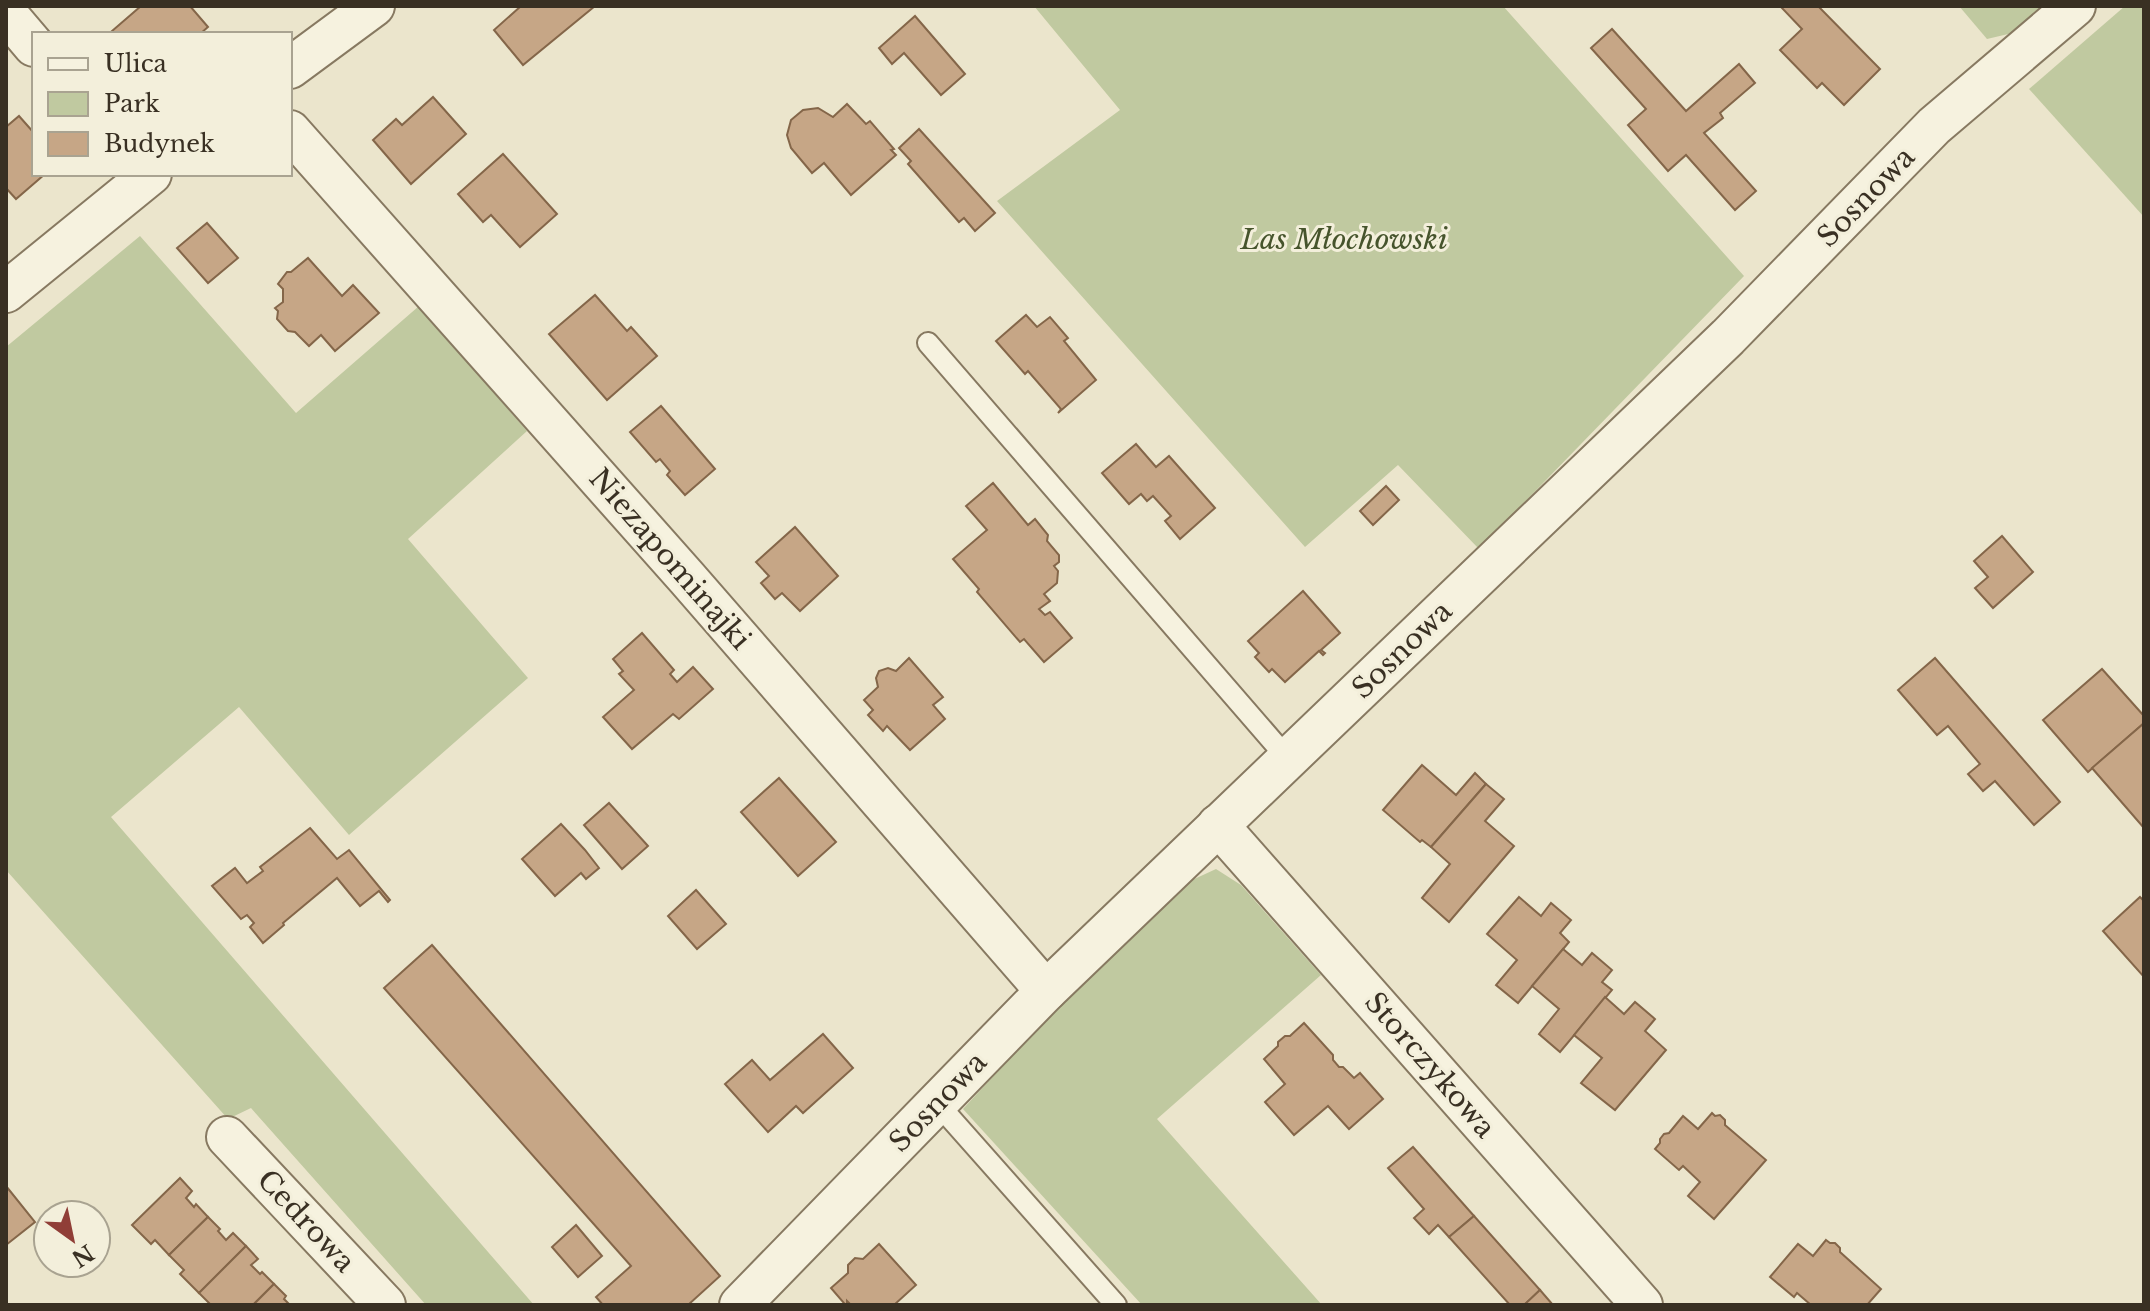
<svg xmlns="http://www.w3.org/2000/svg" width="2150" height="1311" viewBox="0 0 2150 1311" font-family="'Libre Baskerville',serif">
	<style>
		.green { fill: #c0c9a0 }
		.building { fill: #c6a686; stroke: #846649; stroke-width: 2 }
		.lines { fill: none; stroke-linecap: round; stroke-linejoin: round }
		.service-casing { stroke: #877961; stroke-width: 24 }
		.minor-casing { stroke: #877961; stroke-width: 44 }
		.service { stroke: #f6f2df; stroke-width: 20 }
		.minor { stroke: #f6f2df; stroke-width: 40 }
		.labels { text-anchor: middle; dominant-baseline: central; stroke-width: 6; stroke-linejoin: round; paint-order: stroke }
		.street-label { font-size: 28px; fill: #393023; stroke: #f3efdb }
		.park-label { font-size: 28px; font-style: italic; fill: #46542c; stroke: #f3efdb }
	</style>
	<rect width="100%" height="100%" fill="#ebe5cc"/>
	<!-- green -->
	<g class="green">
		<polygon points="1034,6 1503,6 1744,276 1479,549 1398,465 1305,547 997,201 1120,110"/>
		<polygon points="1959,6 2052,6 2021,31 1987,39"/>
		<polygon points="2125,6 2144,6 2144,217 2029,89"/>
		<polygon points="140,236 296,413 419,306 527,431 408,539 528,678 349,835 239,707 111,817 534,1305 426,1305 251,1108 228,1119 6,870 6,347"/>
		<polygon points="1216,869 1241,885 1321,975 1157,1119 1322,1305 1142,1305 963,1109 1089,972 1177,887"/>
	</g>
	<!-- building -->
	<g class="building">
		<polygon points="141,6 190,6 208,27 200,34 115,34 112,31"/>
		<polygon points="521,6 595,6 523,65 494,30"/>
		<polygon points="1780,6 1818,6 1880,69 1844,105 1822,83 1817,88 1780,50 1802,29"/>
		<polygon points="915,16 965,74 941,95 904,53 892,64 879,48"/>
		<polygon points="1612,29 1686,111 1739,64 1755,83 1720,113 1723,118 1704,133 1756,191 1735,210 1686,155 1668,171 1628,125 1646,109 1591,48"/>
		<polygon points="433,97 466,134 411,184 373,140 396,119 402,125"/>
		<polygon points="847,104 866,124 870,121 894,149 891,150 896,155 851,195 824,163 812,173 791,148 787,135 791,120 803,110 818,108 833,117"/>
		<polygon points="19,116 34,133 34,174 45,174 16,199 6,188 6,127"/>
		<polygon points="919,129 995,213 975,231 964,218 959,222 908,164 911,161 899,148"/>
		<polygon points="503,154 557,214 520,247 491,215 483,222 458,194"/>
		<polygon points="207,223 238,258 208,283 177,248"/>
		<polygon points="308,258 342,296 353,285 379,313 335,351 321,335 309,346 295,332 288,331 277,319 278,311 275,308 283,302 283,289 278,284 287,272 291,272"/>
		<polygon points="595,295 627,331 631,327 657,356 607,400 549,334"/>
		<polygon points="1026,315 1037,327 1050,317 1068,338 1064,341 1096,380 1058,413 1061,409 1028,371 1025,374 996,341"/>
		<polygon points="661,406 715,469 685,495 667,475 670,471 660,459 656,462 630,432"/>
		<polygon points="1136,444 1156,467 1169,456 1215,508 1180,539 1165,521 1171,516 1153,496 1147,501 1141,494 1129,504 1102,473"/>
		<polygon points="993,483 1028,525 1035,519 1048,535 1047,541 1059,555 1059,562 1054,566 1058,571 1057,583 1044,594 1050,601 1039,609 1045,615 1050,612 1072,638 1044,662 1024,639 1020,642 977,592 979,589 953,559 987,530 966,506"/>
		<polygon points="1386,486 1399,500 1373,525 1360,511"/>
		<polygon points="795,527 838,576 800,611 782,593 775,599 761,583 769,576 756,562"/>
		<polygon points="2002,536 2033,572 1993,608 1975,588 1988,577 1974,561"/>
		<polygon points="1303,591 1340,633 1321,650 1325,653 1323,655 1319,651 1285,682 1272,669 1269,672 1255,657 1259,653 1248,641"/>
		<polygon points="642,633 674,670 670,674 677,682 693,667 713,689 679,719 673,714 632,749 603,717 634,690 619,674 623,671 613,659"/>
		<polygon points="909,658 943,697 933,705 945,719 910,750 887,726 883,731 868,715 873,710 864,700 878,687 876,678 879,671 888,668 896,671"/>
		<polygon points="1935,658 2060,802 2034,825 1995,781 1983,791 1968,774 1980,764 1948,726 1937,735 1898,690"/>
		<polygon points="2102,669 2144,716 2144,723 2088,772 2043,720"/>
		<polygon points="2143,724 2144,724 2144,828 2092,768"/>
		<polygon points="1422,765 1456,795 1475,773 1486,784 1431,847 1422,840 1420,842 1383,810"/>
		<polygon points="779,778 836,842 798,876 741,812"/>
		<polygon points="1486,784 1504,799 1485,821 1514,846 1449,922 1422,898 1450,864 1431,847"/>
		<polygon points="609,803 648,846 622,869 584,825"/>
		<polygon points="561,824 585,850 599,868 586,879 581,873 555,896 522,859"/>
		<polygon points="310,828 337,859 349,850 390,900 388,902 379,891 360,906 337,878 283,923 284,925 263,943 250,927 254,923 247,915 241,919 212,886 235,868 247,883 263,871 260,867"/>
		<polygon points="696,890 726,924 697,949 668,916"/>
		<polygon points="1519,897 1541,916 1551,903 1571,920 1560,933 1569,942 1518,1003 1496,985 1517,960 1487,934"/>
		<polygon points="2140,897 2144,901 2144,977 2103,931"/>
		<polygon points="432,945 720,1276 688,1305 603,1305 596,1297 631,1266 384,988"/>
		<polygon points="1563,949 1582,965 1592,953 1612,970 1602,982 1612,990 1560,1052 1539,1034 1559,1009 1532,986"/>
		<polygon points="1605,997 1624,1014 1635,1002 1655,1019 1645,1031 1666,1050 1615,1110 1581,1083 1602,1058 1574,1035"/>
		<polygon points="1304,1023 1333,1055 1333,1060 1339,1067 1343,1067 1354,1078 1360,1073 1383,1099 1349,1129 1328,1106 1294,1135 1265,1102 1285,1084 1264,1059 1278,1046 1278,1042 1285,1036 1290,1036"/>
		<polygon points="823,1034 853,1068 803,1113 796,1106 768,1132 725,1084 752,1060 770,1080"/>
		<polygon points="1712,1113 1715,1116 1720,1115 1725,1120 1725,1125 1766,1160 1714,1219 1688,1196 1700,1182 1683,1166 1679,1170 1655,1149 1660,1143 1660,1139 1664,1134 1669,1133 1683,1116 1698,1129"/>
		<polygon points="1413,1147 1474,1216 1449,1237 1438,1225 1429,1234 1414,1218 1424,1209 1388,1168"/>
		<polygon points="180,1178 192,1191 186,1198 194,1207 196,1204 208,1217 169,1255 155,1240 151,1244 132,1225"/>
		<polygon points="6,1186 35,1222 6,1245"/>
		<polygon points="1474,1216 1540,1290 1524,1305 1510,1305 1449,1237"/>
		<polygon points="208,1217 220,1229 218,1231 226,1240 233,1233 246,1246 199,1293 180,1274 184,1270 169,1255"/>
		<polygon points="576,1225 602,1256 578,1277 552,1247"/>
		<polygon points="1826,1240 1830,1243 1835,1243 1840,1248 1840,1252 1881,1289 1867,1305 1811,1305 1797,1293 1794,1297 1770,1277 1798,1244 1813,1256"/>
		<polygon points="879,1244 916,1285 894,1305 851,1305 847,1301 847,1304 844,1305 844,1303 831,1288 848,1273 848,1265 855,1258 863,1259"/>
		<polygon points="246,1246 258,1259 251,1265 260,1274 262,1272 274,1284 253,1305 211,1305 199,1293"/>
		<polygon points="274,1284 286,1296 284,1299 290,1305 253,1305"/>
		<polygon points="1540,1290 1553,1305 1524,1305"/>
	</g>
	<g class="lines">
		<!-- service casing -->
		<g class="service-casing">
			<g id="service">
				<polyline points="928,343 1288,759"/>
				<polyline points="937,1103 1116,1305"/>
			</g>
		</g>
		<!-- minor casing -->
		<g class="minor-casing">
			<g id="minor">
				<polyline points="6,13 34,46"/>
				<polyline points="290,68 374,6"/>
				<polyline points="290,131 687,578 1046,991"/>
				<polyline points="6,292 151,174"/>
				<polyline points="1218,825 1642,1305"/>
				<polyline points="227,1137 385,1305"/>
				<polyline points="740,1305 1046,991 1728,337 1934,126 2075,6"/>
			</g>
		</g>
		<!-- service -->
		<use href="#service" class="service"/>
		<!-- minor -->
		<use href="#minor" class="minor"/>
	</g>
	<g class="labels">
		<!-- street labels -->
		<g class="street-label">
			<text transform="translate(1866 197) rotate(-46)">Sosnowa</text>
			<text transform="translate(670 559) rotate(49)">Niezapominajki</text>
			<text transform="translate(1402 650) rotate(-44)">Sosnowa</text>
			<text transform="translate(1430 1065) rotate(49)">Storczykowa</text>
			<text transform="translate(938 1102) rotate(-46)">Sosnowa</text>
			<text transform="translate(306 1221) rotate(47)">Cedrowa</text>
		</g>
		<!-- park labels -->
		<g class="park-label">
			<text x="1344" y="239">Las Młochowski</text>
		</g>
	</g>
	<!-- border -->
	<rect width="2150" height="1311" fill="none" stroke="#393023" stroke-width="16"/>
	<!-- legend -->
	<rect x="32" y="32" width="260" height="144" fill="#f3efdb" stroke="#a9a391" stroke-width="2"/>
	<rect x="48" y="58" width="40" height="12" fill="#f6f2df" stroke="#a9a391" stroke-width="2"/>
	<text x="104" y="72" font-size="24" fill="#393023">Ulica</text>
	<rect x="48" y="92" width="40" height="24" fill="#c0c9a0" stroke="#a9a391" stroke-width="2"/>
	<text x="104" y="112" font-size="24" fill="#393023">Park</text>
	<rect x="48" y="132" width="40" height="24" fill="#c6a686" stroke="#a9a391" stroke-width="2"/>
	<text x="104" y="152" font-size="24" fill="#393023">Budynek</text>
	<!-- north arrow -->
	<g transform="translate(72 1239) rotate(147)"><circle r="38" fill="#f3efdb" stroke="#a9a391" stroke-width="2"/>
	<path d="M0-6L14 30L0 20L-14 30Z" fill="#903e37"/>
	<text y="-12" font-size="22" font-weight="bold" text-anchor="middle" fill="#393023">N</text>
	</g>
</svg>
